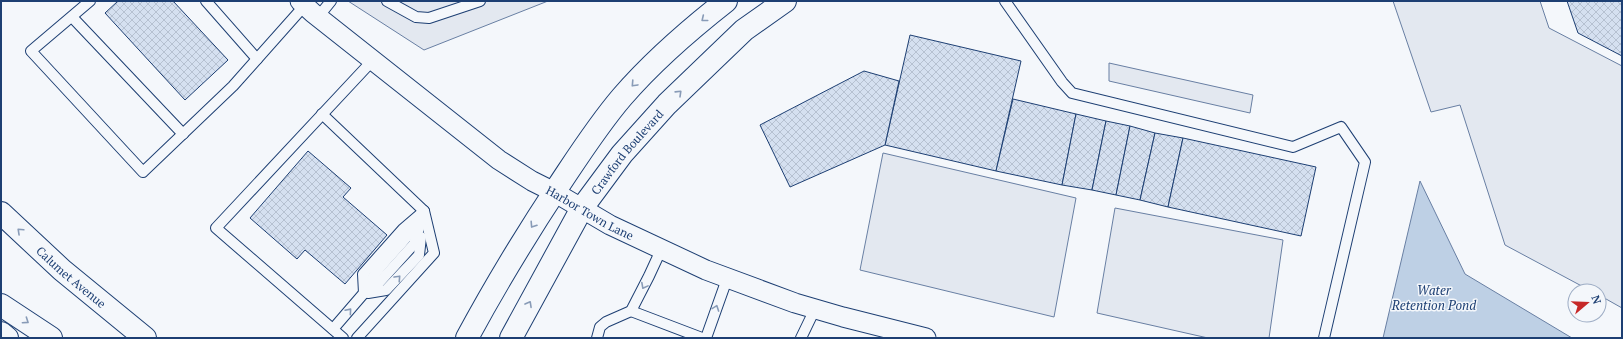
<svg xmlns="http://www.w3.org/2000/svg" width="1623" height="339" viewBox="0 0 1623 339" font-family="'PT Serif',serif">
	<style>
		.parking { fill: #e3e8f0; stroke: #687fa3 }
		.water { fill: #bed0e5; stroke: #687fa3 }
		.building { fill: url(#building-cross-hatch); stroke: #1d3f73 }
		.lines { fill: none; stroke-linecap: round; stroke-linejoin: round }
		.lane-casing { stroke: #1d3f73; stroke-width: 12 }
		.street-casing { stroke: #1d3f73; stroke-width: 21 }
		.secondary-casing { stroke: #1d3f73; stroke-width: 24 }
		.primary-casing { stroke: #1d3f73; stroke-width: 24 }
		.lane { stroke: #f4f7fb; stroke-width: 10 }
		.street { stroke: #f4f7fb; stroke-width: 19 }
		.secondary { stroke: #f4f7fb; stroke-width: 22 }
		.primary { stroke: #f4f7fb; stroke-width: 22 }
		.oneway { stroke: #889bb7 }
		.labels { text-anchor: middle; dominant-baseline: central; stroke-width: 3; stroke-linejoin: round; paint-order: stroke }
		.street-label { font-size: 12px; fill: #1d3f73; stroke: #f4f7fb }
		.water-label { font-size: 13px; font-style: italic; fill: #1d3f73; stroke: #f4f7fb }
	</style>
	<defs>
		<pattern id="building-cross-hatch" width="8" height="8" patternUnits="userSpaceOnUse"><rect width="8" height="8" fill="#d5e0f0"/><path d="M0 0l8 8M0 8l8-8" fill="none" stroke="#b6c1d1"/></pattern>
	</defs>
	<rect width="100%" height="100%" fill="#f4f7fb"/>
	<!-- parking -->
	<g class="parking">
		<polygon points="348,1 548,1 424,50"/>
		<polygon points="1393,1 1540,1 1549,28 1622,66 1622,308 1599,295 1599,291 1591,291 1505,245 1460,105 1431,112"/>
		<polygon points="1109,63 1253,95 1250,113 1109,81"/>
		<polygon points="883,153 1076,198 1054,317 860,270"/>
		<polygon points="1115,208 1283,240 1269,338 1208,338 1097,313"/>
	</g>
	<!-- water -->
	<polygon class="water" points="1420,181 1465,274 1572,338 1383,338"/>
	<!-- building -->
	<g class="building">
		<polygon points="118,1 173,1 228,60 185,100 105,13"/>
		<polygon points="1567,1 1622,1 1622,56 1578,33"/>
		<polygon points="910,35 1021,61 996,171 885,145"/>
		<polygon points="864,71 899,81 885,145 790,187 760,125"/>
		<polygon points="1013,99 1076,114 1062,185 996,171"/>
		<polygon points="1076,114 1106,121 1092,190 1062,185"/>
		<polygon points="1106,121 1130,126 1116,195 1092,190"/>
		<polygon points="1130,126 1155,133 1140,200 1116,195"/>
		<polygon points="1155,133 1183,138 1168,207 1140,200"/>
		<polygon points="1183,138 1316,167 1301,236 1168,207"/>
		<polygon points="308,151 351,188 343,197 387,235 345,284 305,250 297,259 250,218"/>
	</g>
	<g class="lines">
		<!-- lane casing -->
		<g class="lane-casing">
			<g id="lane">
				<polyline points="90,1 31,51 143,172 233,86 305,5"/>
				<polyline points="206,1 257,59"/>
				<polyline points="387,1 416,17 429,18 480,1"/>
				<polyline points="1005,1 1062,82 1072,93 1293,147 1341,127 1365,162 1324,338"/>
				<polyline points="72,17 183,134"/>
				<polyline points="318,17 331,1"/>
				<polyline points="322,114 424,211 434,253 357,338"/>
				<path d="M 365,291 C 375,267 402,247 417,223"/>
				<polyline points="364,293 363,274 403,229 424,211"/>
				<polyline points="368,293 386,290 419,255 421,237"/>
				<polyline points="631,311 702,338"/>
				<polyline points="333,329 364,293 377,285 414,244 424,212"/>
				<polyline points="343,338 216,228 373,60"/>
				<polyline points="597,338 600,327 606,322 631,311 649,276 661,250"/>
				<polyline points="706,338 727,279"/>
				<polyline points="801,338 815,309"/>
			</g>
		</g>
		<!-- street casing -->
		<g class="street-casing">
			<g id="street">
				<path id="s1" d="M 300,1 L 313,13 L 499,160 L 532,181 L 554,192 L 610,225 L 706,270 L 795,303 L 843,317 L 926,338"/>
			</g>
		</g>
		<!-- secondary casing -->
		<g class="secondary-casing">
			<g id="secondary">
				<path d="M 467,338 C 495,286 526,235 559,185 C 579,155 598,125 622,97 C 653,61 689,30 726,1"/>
				<path id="s2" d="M 511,338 L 582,208 L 622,154 L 667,104 L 744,30 L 785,1"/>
			</g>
		</g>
		<!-- primary casing -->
		<g class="primary-casing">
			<g id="primary">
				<path id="s3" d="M 1,213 L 62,270 L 145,338"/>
				<polyline points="1,305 51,338"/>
				<polyline points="1,333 7,338"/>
			</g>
		</g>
		<!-- lane -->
		<use href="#lane" class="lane"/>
		<!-- street -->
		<use href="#street" class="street"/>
		<!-- secondary -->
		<use href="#secondary" class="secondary"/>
		<!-- primary -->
		<use href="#primary" class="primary"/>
	</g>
	<!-- one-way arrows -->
	<defs><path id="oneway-chevron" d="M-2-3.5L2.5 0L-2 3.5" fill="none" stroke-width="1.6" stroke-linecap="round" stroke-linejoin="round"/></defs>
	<g class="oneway">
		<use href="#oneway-chevron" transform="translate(704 19) rotate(141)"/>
		<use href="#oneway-chevron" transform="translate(634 84) rotate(133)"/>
		<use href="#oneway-chevron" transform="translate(679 93) rotate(-44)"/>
		<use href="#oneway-chevron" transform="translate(533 225) rotate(123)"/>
		<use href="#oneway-chevron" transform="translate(20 231) rotate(-137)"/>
		<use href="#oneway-chevron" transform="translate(398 278) rotate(-47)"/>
		<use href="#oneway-chevron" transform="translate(644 286) rotate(118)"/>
		<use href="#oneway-chevron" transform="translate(529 304) rotate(-61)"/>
		<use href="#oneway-chevron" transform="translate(716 308) rotate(-70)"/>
		<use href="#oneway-chevron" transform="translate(349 311) rotate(-49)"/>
		<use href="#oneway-chevron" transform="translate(26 321) rotate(34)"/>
	</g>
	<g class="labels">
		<!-- street labels -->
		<g class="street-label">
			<text stroke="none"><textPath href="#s2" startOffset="220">Crawford Boulevard</textPath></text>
			<text stroke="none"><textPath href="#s1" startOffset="360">Harbor Town Lane</textPath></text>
			<text stroke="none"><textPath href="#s3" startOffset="95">Calumet Avenue</textPath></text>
		</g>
		<!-- water labels -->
		<g class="water-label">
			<text x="1434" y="290">Water<tspan x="1434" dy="15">Retention Pond</tspan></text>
		</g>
	</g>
	<!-- border -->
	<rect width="1623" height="339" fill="none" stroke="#1d3f73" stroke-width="4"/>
	<!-- north arrow -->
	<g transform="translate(1587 303) rotate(71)"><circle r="19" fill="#f4f7fb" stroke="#9eadc5"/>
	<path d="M0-3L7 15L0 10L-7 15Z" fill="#c62828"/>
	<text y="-6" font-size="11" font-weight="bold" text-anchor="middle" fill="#1d3f73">N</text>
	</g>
</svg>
